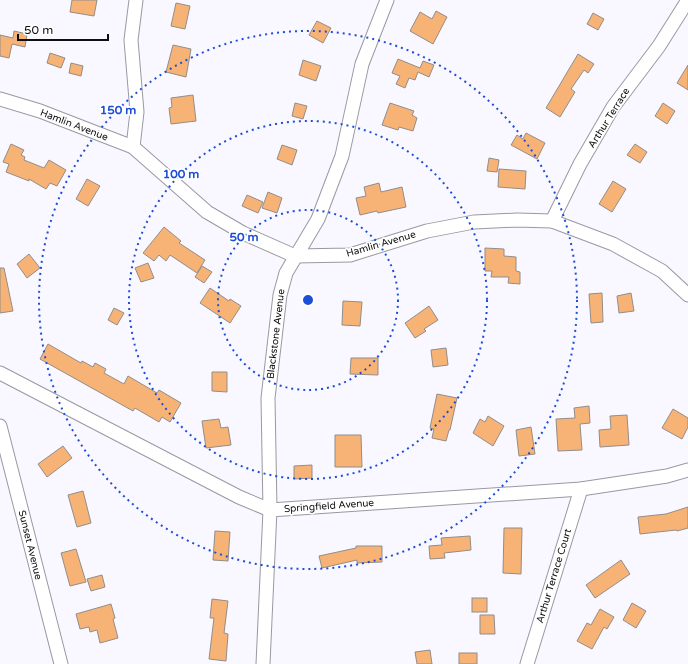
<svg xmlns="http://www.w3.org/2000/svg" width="688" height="664" viewBox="0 0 688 664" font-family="'Varela Round',sans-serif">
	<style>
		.building { fill: #f7b376; stroke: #938d88 }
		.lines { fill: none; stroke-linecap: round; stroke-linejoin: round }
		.minor-casing { stroke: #9a99a0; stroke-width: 15 }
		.minor { stroke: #fff; stroke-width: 13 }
		.ring { fill: none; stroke: #1d4ed8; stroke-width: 2; stroke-dasharray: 2 4 }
		.labels { text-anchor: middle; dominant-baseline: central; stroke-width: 3.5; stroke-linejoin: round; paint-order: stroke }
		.street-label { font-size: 10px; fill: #0e0d10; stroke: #fff }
		.centre { fill: #1d4ed8; stroke: #fff; stroke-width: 2 }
		.ring-label { font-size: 12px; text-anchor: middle; font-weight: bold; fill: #1d4ed8; stroke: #fff; stroke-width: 3.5; stroke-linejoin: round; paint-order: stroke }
	</style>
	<rect width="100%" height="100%" fill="#f9f7ff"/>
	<!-- building -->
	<g class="building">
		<polygon points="72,0 97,0 94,16 70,12"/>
		<polygon points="176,3 190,6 185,29 171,26"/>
		<polygon points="436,11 447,17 433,44 410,31 420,12 432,19"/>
		<polygon points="593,13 604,19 598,30 587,24"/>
		<polygon points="317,21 331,28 323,43 309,35"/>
		<polygon points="14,31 27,34 25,47 12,44 9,58 0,56 0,35 13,38"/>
		<polygon points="173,45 191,49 186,77 166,72"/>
		<polygon points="50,53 65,58 61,68 47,63"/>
		<polygon points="578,54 594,64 588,73 584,70 571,89 575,92 560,117 546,108"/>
		<polygon points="398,59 420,68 423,61 434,65 429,77 418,72 415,80 409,78 405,88 396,84 400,76 392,73"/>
		<polygon points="303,60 321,66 316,81 299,75"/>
		<polygon points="71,63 83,66 81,76 69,73"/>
		<polygon points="688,65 688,90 677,83"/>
		<polygon points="193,95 196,121 171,124 169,108 172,107 171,98"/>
		<polygon points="295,103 307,106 303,119 292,116"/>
		<polygon points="390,103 414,111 412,115 417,118 413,131 399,127 398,130 382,125"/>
		<polygon points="663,103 675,111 667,124 655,116"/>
		<polygon points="526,133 545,143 537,159 511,145 517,135 523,139"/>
		<polygon points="11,144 24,150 21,155 25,157 24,160 44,168 49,160 66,170 57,186 50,183 46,189 29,179 29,181 6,172 9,164 3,162"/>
		<polygon points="635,144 647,152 640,163 627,155"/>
		<polygon points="282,145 297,150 292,165 277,159"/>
		<polygon points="489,158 499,160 497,172 487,171"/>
		<polygon points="499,169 526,171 525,189 498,187"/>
		<polygon points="87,179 100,186 88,206 76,199"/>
		<polygon points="613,181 626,189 612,212 599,204"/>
		<polygon points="379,183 381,192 402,187 406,207 378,213 377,211 360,215 356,198 366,196 364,187"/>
		<polygon points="268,192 282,198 277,213 262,208"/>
		<polygon points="247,195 263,202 258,213 242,206"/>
		<polygon points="164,227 181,241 179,243 205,260 197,273 170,255 166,261 159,255 154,261 143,253"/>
		<polygon points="485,248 504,249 504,256 516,257 516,271 520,272 520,284 508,283 509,277 491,277 492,271 485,271"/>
		<polygon points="29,254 40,268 27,278 17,264"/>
		<polygon points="148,263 154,278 141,282 135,268"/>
		<polygon points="202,266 212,272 204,283 195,277"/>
		<polygon points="0,268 4,268 13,311 0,313"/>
		<polygon points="210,288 229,301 230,299 241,306 230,323 200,303"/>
		<polygon points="602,293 603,322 591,323 589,294"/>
		<polygon points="631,293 634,311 619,313 617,296"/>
		<polygon points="343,301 362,302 360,326 342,325"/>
		<polygon points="429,306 438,320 424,329 426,331 415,338 405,323"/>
		<polygon points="114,308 124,313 117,325 108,320"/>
		<polygon points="48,344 81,363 82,361 93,367 95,363 106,369 104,373 124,384 128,376 157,393 159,390 181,403 170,422 162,417 159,422 135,408 133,411 40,359"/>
		<polygon points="446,348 448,365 433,367 431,350"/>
		<polygon points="351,358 378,358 378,375 350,374"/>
		<polygon points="212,372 227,372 227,392 212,391"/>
		<polygon points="437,394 457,398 450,430 449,430 446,441 432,438 434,429 430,428"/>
		<polygon points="589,406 590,423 580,424 582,450 558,451 556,419 575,418 574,408"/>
		<polygon points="673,409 688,418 688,427 682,439 662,428"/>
		<polygon points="627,415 629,445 600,447 599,430 611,429 610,416"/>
		<polygon points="488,416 504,426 493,446 473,433 480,419 485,422"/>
		<polygon points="219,419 221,428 228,427 231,445 206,448 202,421"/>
		<polygon points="531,427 535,454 519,456 516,430"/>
		<polygon points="335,435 361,435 362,467 335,467"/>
		<polygon points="63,446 72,458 47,477 38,464"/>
		<polygon points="312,465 312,478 294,479 294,466"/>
		<polygon points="83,491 91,523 77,527 68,495"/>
		<polygon points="688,507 688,528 677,531 676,530 640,534 638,517 666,514"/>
		<polygon points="504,528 522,528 521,574 503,573"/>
		<polygon points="215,531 230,532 228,561 213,560"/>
		<polygon points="470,536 471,550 444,553 445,558 430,559 429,546 442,545 441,538"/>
		<polygon points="356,546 382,546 382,562 357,563 357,560 322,568 319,556 356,548"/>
		<polygon points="76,549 86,582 70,586 61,553"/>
		<polygon points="621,560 630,574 595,598 586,585"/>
		<polygon points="102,575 105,587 91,591 87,579"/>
		<rect x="472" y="598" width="15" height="14"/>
		<polygon points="212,599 228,601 224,633 228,634 226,661 209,659 214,618 210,618"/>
		<polygon points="632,603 646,611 636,628 623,620"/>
		<polygon points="111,604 115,618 113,619 118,638 100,643 97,630 90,632 89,627 80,629 76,614"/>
		<polygon points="600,609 614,617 607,629 604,627 592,649 577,641 587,623 591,625"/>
		<polygon points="480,615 494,615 495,634 480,634"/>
		<polygon points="430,650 432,664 417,664 415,652"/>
		<rect x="459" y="653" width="18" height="11"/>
	</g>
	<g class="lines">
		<!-- minor casing -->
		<g class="minor-casing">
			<g id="minor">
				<polyline points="0,99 40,111 133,147 207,212 243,233 295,256 350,255 427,231 474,222 517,220 552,221 613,244 662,271 688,295"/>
				<polyline points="133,147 137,112 131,40 136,0"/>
				<polyline points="552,221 580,164 613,107 659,46 688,0"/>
				<polyline points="0,373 239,497 270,510 581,489 667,476 688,470"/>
				<polyline points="0,426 61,664"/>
				<polyline points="263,664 270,510 268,398 280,295 286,273 318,219 342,156 362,64 387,0"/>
				<polyline points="527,664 581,489"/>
			</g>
		</g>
		<!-- minor -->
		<use href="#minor" class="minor"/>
	</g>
	<!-- distance rings -->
	<g class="ring">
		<circle cx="308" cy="300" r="90"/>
		<circle cx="308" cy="300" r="179"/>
		<circle cx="308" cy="300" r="269"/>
	</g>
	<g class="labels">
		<!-- street labels -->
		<g class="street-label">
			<text transform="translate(609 118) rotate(-58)">Arthur Terrace</text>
			<text transform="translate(74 125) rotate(21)">Hamlin Avenue</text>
			<text transform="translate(381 244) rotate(-16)">Hamlin Avenue</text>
			<text transform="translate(276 334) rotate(-83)">Blackstone Avenue</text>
			<text transform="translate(329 506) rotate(-4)">Springfield Avenue</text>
			<text transform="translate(30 545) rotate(76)">Sunset Avenue</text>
			<text transform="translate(554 576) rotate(-73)">Arthur Terrace Court</text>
		</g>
	</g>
	<circle cx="308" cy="300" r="6" class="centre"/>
	<g class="ring-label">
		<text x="118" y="114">150 m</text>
		<text x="181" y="178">100 m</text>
		<text x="244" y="241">50 m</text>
	</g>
	<!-- scale -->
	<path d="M18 34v6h90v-6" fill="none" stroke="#0e0d10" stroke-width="2"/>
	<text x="24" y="34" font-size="12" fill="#0e0d10" stroke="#ffffff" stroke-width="3" paint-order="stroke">50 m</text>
</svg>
